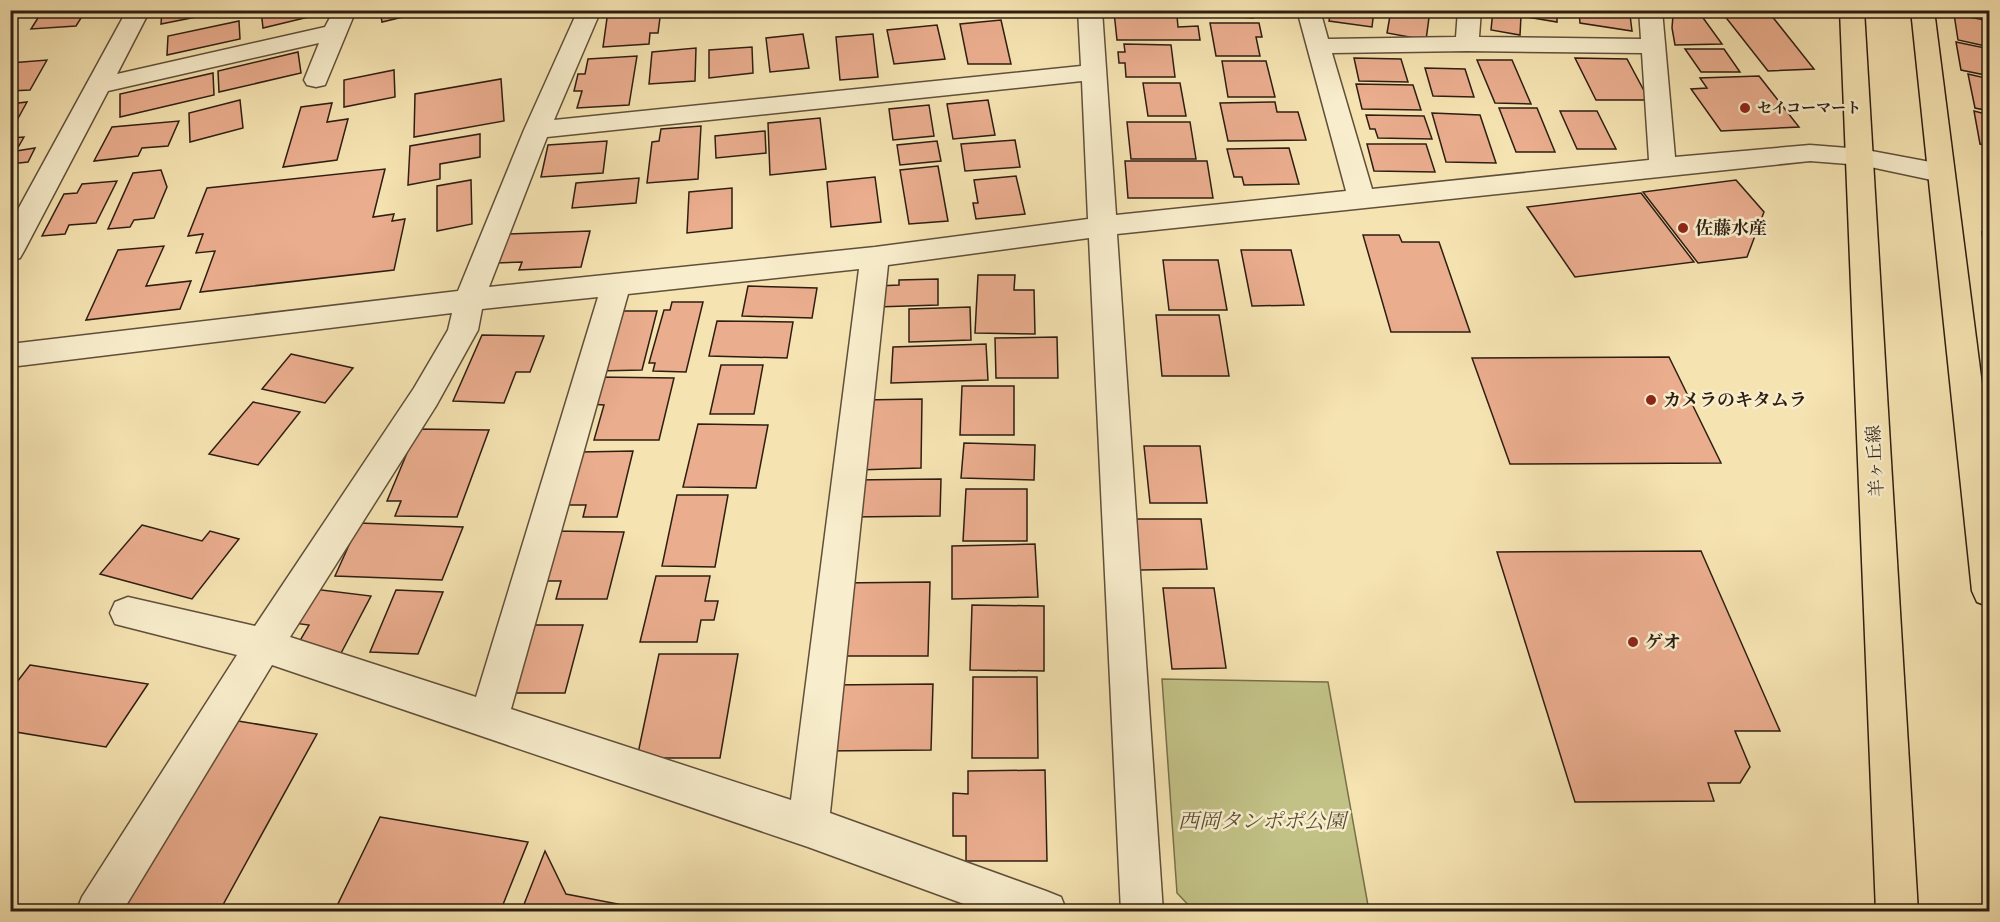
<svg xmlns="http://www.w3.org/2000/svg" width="2000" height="922" viewBox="0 0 2000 922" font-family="'IM FELL Great Primer','Noto Serif JP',serif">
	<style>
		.green { fill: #c2c287; stroke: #78704c; stroke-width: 1.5 }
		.building { fill: #eaad8e; stroke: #2e1e12; stroke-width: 1.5 }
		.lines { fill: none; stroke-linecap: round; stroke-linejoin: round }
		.minor-casing { stroke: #604f3a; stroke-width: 3 }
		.major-casing { stroke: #2e1e12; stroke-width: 3 }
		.minor { fill: #f8edcc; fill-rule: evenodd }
		.major { fill: #f5e3b1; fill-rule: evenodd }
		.poi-dot { fill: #8f2418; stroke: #f8edcc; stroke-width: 2 }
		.labels { text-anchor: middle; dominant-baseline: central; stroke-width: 5; stroke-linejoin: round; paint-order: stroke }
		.far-poi-label { font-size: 15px; font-weight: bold; fill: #2e1e12; stroke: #f8edcc; text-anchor: start }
		.poi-label { font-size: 18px; font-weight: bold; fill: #2e1e12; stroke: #f8edcc; text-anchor: start }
		.street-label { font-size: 18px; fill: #2e1e12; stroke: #f8edcc }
		.near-park-label { font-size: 21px; font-style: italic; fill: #5a4f35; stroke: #f8edcc }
	</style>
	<rect width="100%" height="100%" fill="#f5e3b1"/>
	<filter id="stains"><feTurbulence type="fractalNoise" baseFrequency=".00333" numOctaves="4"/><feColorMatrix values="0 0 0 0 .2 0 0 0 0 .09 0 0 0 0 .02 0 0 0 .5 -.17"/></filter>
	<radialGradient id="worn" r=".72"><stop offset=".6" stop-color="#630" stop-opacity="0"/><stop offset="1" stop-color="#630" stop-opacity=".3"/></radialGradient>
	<!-- green -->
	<polygon class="green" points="1162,679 1328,682 1369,911 1194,911 1177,893"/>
	<!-- building -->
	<g class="building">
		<polygon points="43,10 86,10 76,26 31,29"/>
		<polygon points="162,10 231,10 161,24"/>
		<polygon points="261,10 312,10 313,16 263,28"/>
		<polygon points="380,10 432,10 382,22"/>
		<polygon points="661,10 658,33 650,33 649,44 603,47 608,11"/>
		<polygon points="1132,10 1157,10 1158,16 1177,16 1178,27 1198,26 1200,40 1117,40 1114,12"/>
		<polygon points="1202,10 1253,10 1253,18 1202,14"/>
		<polygon points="1331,10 1374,10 1372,27 1329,21"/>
		<polygon points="1391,10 1430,10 1426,40 1387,33"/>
		<polygon points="1493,10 1557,10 1557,22 1521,16 1520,35 1491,30"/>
		<polygon points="1615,10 1615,13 1630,15 1632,31 1580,23 1579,12 1571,10"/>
		<polygon points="1720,10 1767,10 1814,69 1768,71"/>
		<polygon points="1954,14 1990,21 1990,47 1958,40"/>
		<polygon points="1673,15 1701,15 1722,44 1675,45 1672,28"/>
		<polygon points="1001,20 1011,64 968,64 960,24"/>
		<polygon points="239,21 240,39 167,55 168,36"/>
		<polygon points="1210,23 1259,23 1262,37 1256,37 1260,56 1216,56"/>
		<polygon points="937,25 945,59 894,64 887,30"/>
		<polygon points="803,34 809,68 770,72 766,38"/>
		<polygon points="873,34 878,77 840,80 836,37"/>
		<polygon points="1956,42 1990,49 1990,76 1961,70"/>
		<polygon points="1124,44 1171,45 1175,77 1126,77 1125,63 1119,63 1118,52 1125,52"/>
		<polygon points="752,47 753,73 709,78 709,50"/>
		<polygon points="696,48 695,81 649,84 652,52"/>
		<polygon points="1685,49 1724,49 1740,72 1701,72"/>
		<polygon points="298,52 301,73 219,92 218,71"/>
		<polygon points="637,56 629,105 577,108 582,91 574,91 578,74 585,74 588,59"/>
		<polygon points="1354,58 1401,59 1408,82 1359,81"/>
		<polygon points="1575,58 1627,59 1649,100 1596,100"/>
		<polygon points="47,60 30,90 10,91 10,63"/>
		<polygon points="1477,60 1512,60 1531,104 1495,103"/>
		<polygon points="1222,61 1266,61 1275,97 1228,97"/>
		<polygon points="1425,68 1465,69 1474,97 1433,96"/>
		<polygon points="394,70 395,97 344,107 344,80"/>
		<polygon points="213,73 214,95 120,117 120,94"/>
		<polygon points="1968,74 1990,79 1990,111 1975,108"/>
		<polygon points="1759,76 1799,127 1721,131 1691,89 1707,88 1700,78"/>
		<polygon points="501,79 504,121 414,137 415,94"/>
		<polygon points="1143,83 1180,83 1186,116 1148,116"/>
		<polygon points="1356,84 1413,85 1421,110 1362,109"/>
		<polygon points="240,100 243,128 190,142 189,113"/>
		<polygon points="988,100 995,135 953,139 947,104"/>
		<polygon points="27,102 10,133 10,104"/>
		<polygon points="1275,102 1277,112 1298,112 1306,140 1228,141 1220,103"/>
		<polygon points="332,103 327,122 348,119 337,160 283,167 301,107"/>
		<polygon points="929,105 934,136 893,140 889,109"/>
		<polygon points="1499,108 1537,108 1555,152 1516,152"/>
		<polygon points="1560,111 1597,111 1616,149 1577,149"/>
		<polygon points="1974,111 1990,115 1990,146 1980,144"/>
		<polygon points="1432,113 1480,115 1496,163 1446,162"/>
		<polygon points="1366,115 1424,116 1432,139 1378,138 1375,129 1370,129"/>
		<polygon points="820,118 826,169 770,175 768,123"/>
		<polygon points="179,121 168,146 142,148 138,156 94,161 112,127"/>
		<polygon points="1127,122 1190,122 1196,159 1131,159"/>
		<polygon points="701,126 698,179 647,183 652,142 659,141 661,129"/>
		<polygon points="765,131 766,153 716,158 715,136"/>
		<polygon points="480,134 480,157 440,164 440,179 408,185 410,146"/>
		<polygon points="24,137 16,151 35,148 28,162 10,164 10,138"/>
		<polygon points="1015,140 1020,167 965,171 961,144"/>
		<polygon points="607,141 603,173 541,177 548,145"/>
		<polygon points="937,141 941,161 900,165 897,145"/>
		<polygon points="1367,144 1426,144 1435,172 1374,171"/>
		<polygon points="1289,148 1299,184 1244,185 1242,177 1234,177 1227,149"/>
		<polygon points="1125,161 1207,161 1213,198 1128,198"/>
		<polygon points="938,166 948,221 909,224 900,170"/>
		<polygon points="385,169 373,217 394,214 392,221 405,219 394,270 200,292 215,251 196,253 203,234 188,236 207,188"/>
		<polygon points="161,170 167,187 154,218 134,220 130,227 108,229 133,173"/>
		<polygon points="1016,176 1025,214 976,219 973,203 978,203 974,180"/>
		<polygon points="875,177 881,222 831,227 827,182"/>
		<polygon points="639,178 636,203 572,208 576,183"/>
		<polygon points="471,180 472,224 437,231 437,186"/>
		<polygon points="1736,180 1764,212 1747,257 1698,263 1643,192"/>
		<polygon points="117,181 96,223 69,225 65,234 42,236 64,194 77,193 82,184"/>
		<polygon points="732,188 732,228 687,233 689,192"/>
		<polygon points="1641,193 1694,262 1575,277 1527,207"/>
		<polygon points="590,231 581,267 519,270 522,262 496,263 505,234"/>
		<polygon points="1982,232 1990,234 1990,250 1984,249"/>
		<polygon points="1363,235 1399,235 1402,242 1439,242 1470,332 1391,332"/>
		<polygon points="164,246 146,286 191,281 180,309 86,320 118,250"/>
		<polygon points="1241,250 1291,250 1304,305 1252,306"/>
		<polygon points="1163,260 1218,260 1227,310 1169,310"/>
		<polygon points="978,275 1015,275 1014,290 1034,290 1035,334 975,333"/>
		<polygon points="938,279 938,305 876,307 877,286 899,285 899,280"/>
		<polygon points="748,286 817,288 812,318 742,316"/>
		<polygon points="672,302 703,302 686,372 653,371 655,363 649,363 664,310 670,310"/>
		<polygon points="970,307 971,340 909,342 909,309"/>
		<polygon points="613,311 657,311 642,370 597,371"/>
		<polygon points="1156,315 1219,315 1229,376 1162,376"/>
		<polygon points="717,321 793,322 787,358 709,356"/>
		<polygon points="482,335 544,336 530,372 516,372 504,403 453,401"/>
		<polygon points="1057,337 1058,378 996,378 995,338"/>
		<polygon points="986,344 988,380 891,383 893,347"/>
		<polygon points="291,354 353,368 325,403 262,389"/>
		<polygon points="1669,357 1721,463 1510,464 1472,358"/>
		<polygon points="721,365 763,365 754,414 710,414"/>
		<polygon points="597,377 674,378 659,440 594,440 604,405 589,404"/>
		<polygon points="962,386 1014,386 1014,435 960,435"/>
		<polygon points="922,399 921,468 857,470 862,400"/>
		<polygon points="253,402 300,412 258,465 209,454"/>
		<polygon points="698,424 768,425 756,488 683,487"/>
		<polygon points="417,429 489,430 457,517 395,516 401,501 387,501"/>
		<polygon points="964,443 1035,445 1034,480 961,478"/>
		<polygon points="1144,446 1200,446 1207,503 1150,503"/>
		<polygon points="633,451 617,517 583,517 586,505 565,505 580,452"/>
		<polygon points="941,479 940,516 849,517 852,480"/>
		<polygon points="966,489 1027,489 1027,541 963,541"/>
		<polygon points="677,495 728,495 715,567 662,566"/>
		<polygon points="1136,519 1201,519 1207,569 1140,570"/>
		<polygon points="359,523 463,527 442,580 335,576"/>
		<polygon points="142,525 202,541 210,531 239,539 192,599 100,574"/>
		<polygon points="551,531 624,532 607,599 556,599 561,581 535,581"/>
		<polygon points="1035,544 1038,597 952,599 952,546"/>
		<polygon points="1701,551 1780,731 1735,731 1750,767 1740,783 1708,783 1714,801 1575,802 1497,552"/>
		<polygon points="656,576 710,576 705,601 718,601 714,620 701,620 697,642 640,642"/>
		<polygon points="930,582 928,656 832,656 838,583"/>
		<polygon points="305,588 371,596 339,657 294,651 309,625 286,622"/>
		<polygon points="1163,588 1214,588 1226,668 1172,669"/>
		<polygon points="396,590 443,592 418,654 370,652"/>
		<polygon points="972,605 1044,606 1044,671 970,670"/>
		<polygon points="524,625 583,625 565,693 505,693"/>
		<polygon points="659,654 738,654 720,758 637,758"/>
		<polygon points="30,665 148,684 106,747 10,731 10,691"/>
		<polygon points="973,677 1037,677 1038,758 972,758"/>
		<polygon points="933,684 931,750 823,751 829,685"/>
		<polygon points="232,720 317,734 219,912 117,912"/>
		<polygon points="1045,770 1047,861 966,861 966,836 953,836 953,793 968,794 968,771"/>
		<polygon points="380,817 528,842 500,912 334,912"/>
		<polygon points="545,851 566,894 618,904 615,912 521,912"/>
	</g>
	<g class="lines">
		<!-- minor casing -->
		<g class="minor-casing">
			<g id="minor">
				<polygon points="127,10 150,10 117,74 325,27 334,10 350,10 354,15 325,85 316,87 307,85 304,80 319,43 108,91 24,251 20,258 10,261 10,224"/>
				<path d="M 578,10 L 601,10 L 554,120 L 1081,66 L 1078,10 L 1102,10 L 1116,215 L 1346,191 L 1297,10 L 1320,10 L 1328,39 L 1456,37 L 1458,10 L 1481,10 L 1479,37 L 1641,39 L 1639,10 L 1662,10 L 1675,157 L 1810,145 L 1861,149 L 1941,164 L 1950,167 L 1954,173 L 1950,179 L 1941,182 L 1861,165 L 1810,161 L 1117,234 L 1163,912 L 1121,912 L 1089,238 L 888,265 L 830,813 L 1046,891 L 1061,897 L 1067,912 L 986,912 L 808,847 L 272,665 L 122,912 L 76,912 L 82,897 L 237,655 L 115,624 L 110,613 L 115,602 L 128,597 L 255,626 L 414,388 L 448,330 L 452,313 L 10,367 L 10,344 L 458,291 L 524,130 ZM 1467,51 L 1642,53 L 1649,160 L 1372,189 L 1332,53 ZM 1082,81 L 1088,219 L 875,247 L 489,287 L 547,137 ZM 859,269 L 791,800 L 511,709 L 628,294 ZM 598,297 L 476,697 L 290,637 L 436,406 L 478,330 L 482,309 Z"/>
			</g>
		</g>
		<!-- major casing -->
		<g class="major-casing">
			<g id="major">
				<polygon points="1840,10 1864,10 1918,912 1876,912"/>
				<polygon points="1911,10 1934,10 1990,447 1990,607 1977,602 1972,591"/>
			</g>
		</g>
		<!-- minor -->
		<use href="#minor" class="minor"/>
		<!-- major -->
		<use href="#major" class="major"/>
	</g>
	<!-- markers -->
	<g class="poi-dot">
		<circle cx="1745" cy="108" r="6"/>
		<circle cx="1683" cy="228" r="6"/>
		<circle cx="1651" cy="400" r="6"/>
		<circle cx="1633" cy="642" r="6"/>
	</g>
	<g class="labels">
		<!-- far-poi labels -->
		<g class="far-poi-label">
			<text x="1757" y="108">セイコーマート</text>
		</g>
		<!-- poi labels -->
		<g class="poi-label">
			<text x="1695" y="228">佐藤水産</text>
			<text x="1663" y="400">カメラのキタムラ</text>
			<text x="1645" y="642">ゲオ</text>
		</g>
		<!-- street labels -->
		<g class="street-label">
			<text transform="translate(1875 461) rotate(-93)">羊ヶ丘線</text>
		</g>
		<!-- near-park labels -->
		<g class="near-park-label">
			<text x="1262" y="821">西岡タンポポ公園</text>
		</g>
	</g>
	<!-- margin -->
	<rect width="2000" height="922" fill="none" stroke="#f5e3b1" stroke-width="36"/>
	<rect x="12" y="12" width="1976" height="898" fill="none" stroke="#2e1e12" stroke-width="3"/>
	<rect x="18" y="18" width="1964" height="886" fill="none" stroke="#2e1e12" stroke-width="1.5"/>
	<rect width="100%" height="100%" filter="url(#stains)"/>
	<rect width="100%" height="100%" fill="url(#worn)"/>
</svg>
